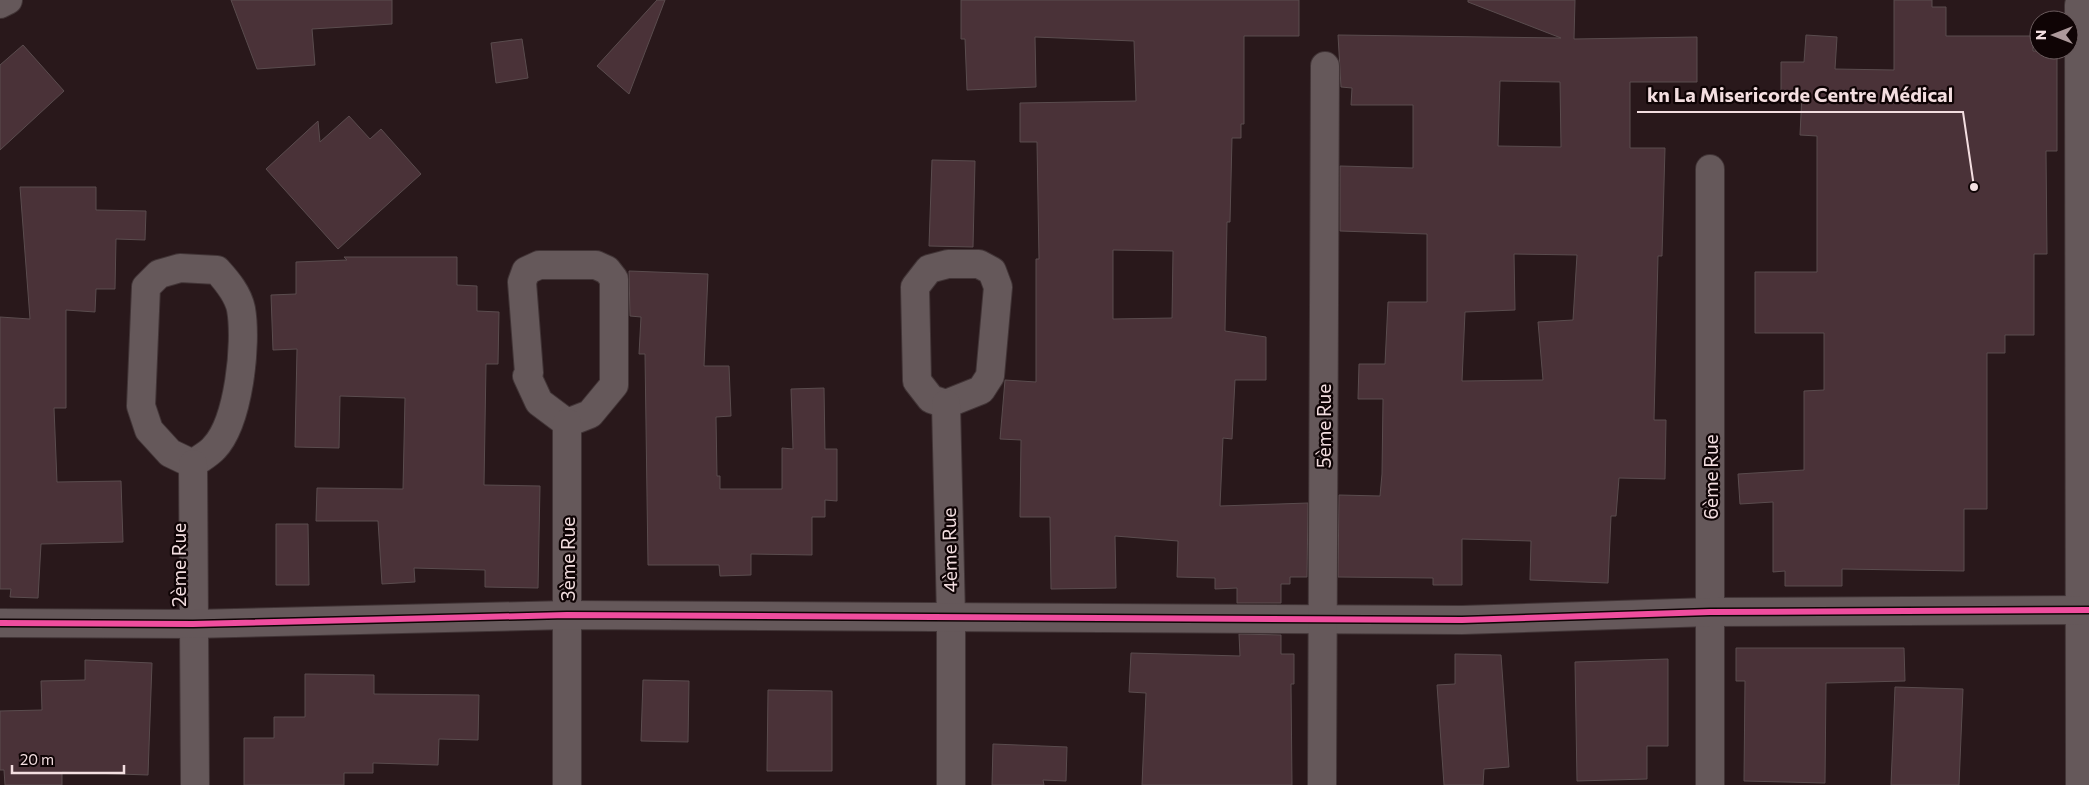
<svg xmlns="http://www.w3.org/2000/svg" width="2089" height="785" viewBox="0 0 2089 785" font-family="Commissioner,sans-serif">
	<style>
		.building { fill: #4a3238; stroke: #5a4c4e; fill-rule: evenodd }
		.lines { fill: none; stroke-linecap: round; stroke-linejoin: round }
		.minor-casing { stroke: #413436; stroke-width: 30 }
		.minor { stroke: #65585a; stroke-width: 28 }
		.cycleway-casing { stroke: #0f0405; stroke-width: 9 }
		.cycleway { stroke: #ef4d9e; stroke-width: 6 }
		.labels { text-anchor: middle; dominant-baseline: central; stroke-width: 4.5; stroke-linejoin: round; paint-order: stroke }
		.street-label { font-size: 19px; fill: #f3dee0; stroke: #0f0405 }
		.leader { fill: none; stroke: #f3dee0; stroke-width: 2 }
		.callout-dot { fill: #f3dee0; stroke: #0f0405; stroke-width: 2 }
		.callout-label { font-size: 20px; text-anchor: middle; font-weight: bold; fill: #f3dee0; stroke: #0f0405; stroke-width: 4.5; stroke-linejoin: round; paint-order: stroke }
	</style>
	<rect width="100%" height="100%" fill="#29181b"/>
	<!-- building -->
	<g class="building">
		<polygon points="231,0 392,0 392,24 312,29 315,65 257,69"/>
		<polygon points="657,0 665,0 629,94 597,66"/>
		<path d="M 961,0 L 1299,0 L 1299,36 L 1244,36 L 1244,124 L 1241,124 L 1241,138 L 1232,138 L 1230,222 L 1227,222 L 1225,331 L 1266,337 L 1266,380 L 1235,380 L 1232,439 L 1223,438 L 1220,506 L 1308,503 L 1307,577 L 1290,577 L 1290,584 L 1281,584 L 1281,603 L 1237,603 L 1237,588 L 1215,589 L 1215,578 L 1177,577 L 1178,541 L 1115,536 L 1116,588 L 1051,589 L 1050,517 L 1020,517 L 1021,440 L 1000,439 L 1005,380 L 1036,382 L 1036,259 L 1039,259 L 1037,142 L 1020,142 L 1020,103 L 1136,101 L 1134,41 L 1035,37 L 1036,87 L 967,90 L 965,39 L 961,39 ZM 1113,250 L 1173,251 L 1172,318 L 1113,319 Z"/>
		<path d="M 1468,0 L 1575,0 L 1574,39 L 1697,37 L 1697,82 L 1630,82 L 1630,148 L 1665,148 L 1662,256 L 1658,256 L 1654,420 L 1666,420 L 1665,479 L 1619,478 L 1616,516 L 1611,516 L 1608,583 L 1530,580 L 1531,541 L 1462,539 L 1462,585 L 1433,585 L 1433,578 L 1338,577 L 1339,495 L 1380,496 L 1382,474 L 1383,399 L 1358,399 L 1359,364 L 1385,364 L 1388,302 L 1427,302 L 1427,234 L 1340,231 L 1340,166 L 1413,168 L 1413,105 L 1351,105 L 1352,88 L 1341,87 L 1338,35 L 1561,38 L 1468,2 ZM 1500,81 L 1560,82 L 1561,147 L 1498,146 ZM 1514,254 L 1577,255 L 1573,320 L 1538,322 L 1543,380 L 1462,381 L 1465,312 L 1515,310 Z"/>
		<polygon points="1894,0 1932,0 1932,7 1946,7 1946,36 2033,36 2033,51 2057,51 2057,151 2046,151 2047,254 2034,254 2034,335 2005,335 2005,353 1987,353 1987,509 1964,509 1964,571 1842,569 1842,586 1785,586 1785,571 1773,572 1773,502 1740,504 1738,474 1804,470 1804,391 1824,390 1824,333 1755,333 1755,272 1817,272 1817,136 1800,135 1802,94 1781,94 1781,62 1804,62 1806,35 1837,37 1835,69 1894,70"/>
		<polygon points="522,39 528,78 496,83 491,43"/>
		<polygon points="23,45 64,91 0,150 0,65"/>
		<polygon points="349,116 370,139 381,129 421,174 338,249 266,169 318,121 320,142"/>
		<polygon points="932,160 975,161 973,247 929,246"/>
		<polygon points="20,187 96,187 96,210 146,211 145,240 116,239 115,289 96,289 95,312 66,310 66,408 54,408 57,482 121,481 123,542 41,544 38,598 10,597 11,589 0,589 0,317 30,319"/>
		<polygon points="344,257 457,257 457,285 477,286 477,311 499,312 498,364 486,364 484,485 540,486 538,588 485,587 485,570 414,568 415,582 382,584 378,521 316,521 317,488 403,489 405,398 340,396 339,448 295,447 297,349 273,350 271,295 296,294 296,262 347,260"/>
		<polygon points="629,271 708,274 704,366 729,366 731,416 716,417 717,476 720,476 720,489 782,489 782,448 793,449 791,389 824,388 825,449 837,449 837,501 825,500 825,517 812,517 812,555 751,554 751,575 720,576 719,565 648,565 645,354 639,354 641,317 630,316"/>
		<polygon points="276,524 308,524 309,585 276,585"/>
		<polygon points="1239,634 1281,635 1281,654 1294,654 1294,684 1291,684 1292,785 1142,785 1146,693 1129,692 1131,653 1240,656"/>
		<polygon points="1736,648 1904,648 1905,681 1826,683 1825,783 1744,781 1745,681 1736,681"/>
		<polygon points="1455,654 1501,655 1509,767 1484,769 1483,785 1444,785 1437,685 1455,684"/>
		<polygon points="1668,659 1668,746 1647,746 1647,779 1577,781 1575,662"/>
		<polygon points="85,660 152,663 148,775 62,772 62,785 5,785 4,770 0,770 0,711 42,710 41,681 85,680"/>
		<polygon points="305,674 374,675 374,694 479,695 478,740 439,739 438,765 373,763 373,773 344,773 344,785 244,785 244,738 274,738 274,717 305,717"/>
		<polygon points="643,680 689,681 688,742 641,741"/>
		<polygon points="1895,687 1963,689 1959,785 1891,785"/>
		<polygon points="768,690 832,691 832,771 767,771"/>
		<polygon points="993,744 1067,747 1066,781 1043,780 1044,785 992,785"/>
	</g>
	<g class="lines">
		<!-- minor casing -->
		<g class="minor-casing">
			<g id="minor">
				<polyline points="0,4 8,0"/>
				<polyline points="2079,5 2080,785"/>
				<polyline points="1710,169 1710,785"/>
				<polygon points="948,264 979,264 992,271 998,287 990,376 981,390 946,404 931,399 917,381 915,287 929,269"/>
				<polygon points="539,265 596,265 607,270 614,279 614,385 590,414 567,423 539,402 527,376 529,373 522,282 526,271"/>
				<path d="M 180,268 L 217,270 C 227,281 238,294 241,309 C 247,343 239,422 214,448 C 209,454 199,459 193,464 L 170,453 L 149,430 L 141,406 L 146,287 L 159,274 Z"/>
				<polyline points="946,404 951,616 951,785"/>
				<polyline points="567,423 567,785"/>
				<polyline points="193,464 195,785"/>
				<polyline points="0,623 193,624 567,615 1462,620 1710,612 2089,610"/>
				<polyline points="1322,785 1325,66"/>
			</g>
		</g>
		<!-- minor -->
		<use href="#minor" class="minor"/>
		<!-- cycleway casing -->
		<g class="cycleway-casing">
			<polyline id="cycleway" points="0,623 193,624 567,615 1462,620 1710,612 2089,610"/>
		</g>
		<!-- cycleway -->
		<use href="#cycleway" class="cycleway"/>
	</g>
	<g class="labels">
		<!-- street labels -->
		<g class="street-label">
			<text transform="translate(1323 426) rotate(-90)">5ème Rue</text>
			<text transform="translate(1710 477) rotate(-90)">6ème Rue</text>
			<text transform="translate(949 550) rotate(-91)">4ème Rue</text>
			<text transform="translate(567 559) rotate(-90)">3ème Rue</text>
			<text transform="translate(178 565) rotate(-90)">2ème Rue</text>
		</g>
	</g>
	<!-- callouts -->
	<path class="leader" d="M1974 187L1963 112H1637"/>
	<circle class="callout-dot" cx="1974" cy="187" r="5"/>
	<g class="callout-label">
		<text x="1800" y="102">kn La Misericorde Centre Médical</text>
	</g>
	<!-- north arrow -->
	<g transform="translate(2054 35) rotate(270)"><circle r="24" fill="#0f0405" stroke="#6a5b5d"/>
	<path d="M0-4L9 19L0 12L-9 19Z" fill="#ac999b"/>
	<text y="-8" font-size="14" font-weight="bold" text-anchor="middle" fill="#f3dee0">N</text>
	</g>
	<!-- scale -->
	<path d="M12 765v8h112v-8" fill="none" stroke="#f3dee0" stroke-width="2.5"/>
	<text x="20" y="765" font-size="15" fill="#f3dee0" stroke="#0f0405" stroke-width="4" paint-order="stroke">20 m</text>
</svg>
